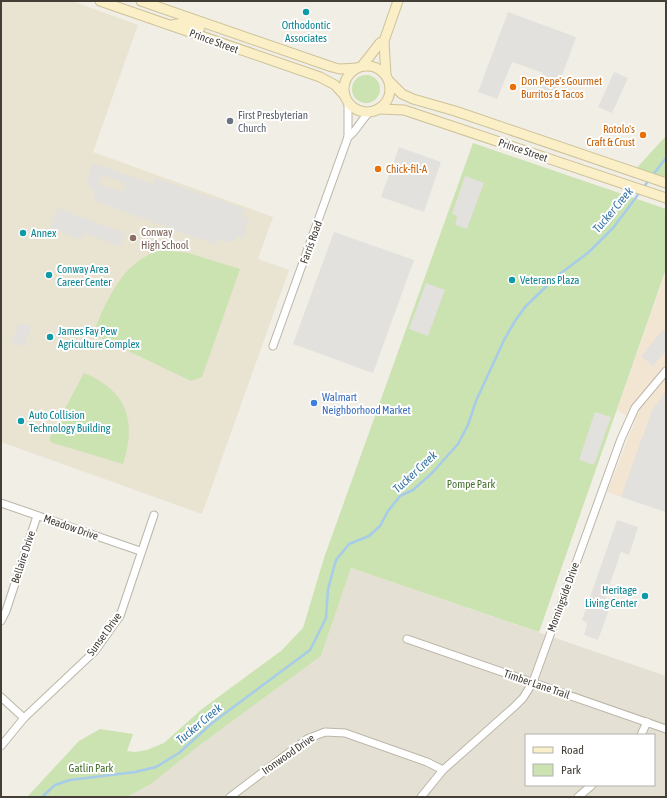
<svg xmlns="http://www.w3.org/2000/svg" width="667" height="798" viewBox="0 0 667 798" font-family="'Asap Condensed',sans-serif">
	<style>
		.residential { fill: #e5e0d4; fill-rule: evenodd }
		.commercial { fill: #f2e5d2 }
		.education { fill: #e9e3d1 }
		.green { fill: #cbe2b1 }
		.parking { fill: #e2e1dd; fill-rule: evenodd }
		.lines { fill: none; stroke-linecap: round; stroke-linejoin: round }
		.stream { stroke: #a6cce9; stroke-width: 2.5 }
		.street-casing { stroke: #bcb6a9; stroke-width: 9 }
		.secondary-casing { stroke: #cdc298; stroke-width: 11 }
		.street { stroke: #fff; stroke-width: 7 }
		.secondary { stroke: #faefc7; stroke-width: 9 }
		.culture-dot { fill: #0f9aa8; stroke: #fff; stroke-width: 1.5 }
		.food-dot { fill: #e8710a; stroke: #fff; stroke-width: 1.5 }
		.worship-dot { fill: #6b7280; stroke: #fff; stroke-width: 1.5 }
		.education-dot { fill: #8d6e63; stroke: #fff; stroke-width: 1.5 }
		.shop-dot { fill: #3f7fe0; stroke: #fff; stroke-width: 1.5 }
		.labels { text-anchor: middle; dominant-baseline: central; stroke-width: 4; stroke-linejoin: round; paint-order: stroke }
		.culture-label { font-size: 11px; fill: #0d838f; stroke: #fff; text-anchor: start }
		.street-label { font-size: 11px; fill: #433e36; stroke: #fff }
		.food-label { font-size: 11px; fill: #c56008; stroke: #fff; text-anchor: start }
		.worship-label { font-size: 11px; fill: #5b616d; stroke: #fff; text-anchor: start }
		.education-label { font-size: 11px; fill: #785e54; stroke: #fff; text-anchor: start }
		.shop-label { font-size: 11px; fill: #366cbe; stroke: #fff; text-anchor: start }
		.park-label { font-size: 11px; fill: #45702e; stroke: #fff }
		.water-label { font-size: 12px; font-style: italic; fill: #3874a5; stroke: #fff }
	</style>
	<rect width="100%" height="100%" fill="#f1eee6"/>
	<!-- residential -->
	<path class="residential" d="M 351,568 L 666,676 L 666,797 L 127,797 L 151,784 L 196,748 L 321,656 ZM 526,735 L 654,735 L 654,785 L 526,785 Z"/>
	<!-- commercial -->
	<polygon class="commercial" points="666,271 666,512 607,492 635,421 617,410"/>
	<!-- education -->
	<polygon class="education" points="1,1 72,1 138,25 93,152 273,217 258,259 289,270 202,514 1,442"/>
	<!-- green -->
	<g class="green">
		<circle cx="366" cy="89" r="14"/>
		<polygon points="666,136 666,175 660,181 633,172"/>
		<polygon points="473,143 666,209 666,269 539,632 351,568 321,656 196,748 151,784 127,797 27,797 79,741 100,729 133,734 127,751 135,752 147,750 164,743 202,709 281,651 303,628 324,558"/>
		<path d="M 161,250 L 188,253 L 240,269 L 202,377 L 191,381 L 93,334 C 107,300 122,261 161,250 Z"/>
		<path d="M 84,373 C 127,391 137,421 123,464 L 53,443 L 50,441 L 50,437 Z"/>
	</g>
	<!-- parking -->
	<g class="parking">
		<polygon points="508,12 576,37 553,101 536,94 543,73 512,62 497,99 478,92"/>
		<polygon points="614,72 628,78 612,113 598,107"/>
		<polygon points="399,147 441,162 424,212 381,197"/>
		<path d="M 92,163 L 153,184 L 155,178 L 244,209 L 242,216 L 249,219 L 243,238 L 237,236 L 235,241 L 226,242 L 219,239 L 216,245 L 93,200 L 95,194 L 87,183 ZM 102,175 L 125,183 L 122,192 L 99,184 Z"/>
		<polygon points="465,176 484,183 467,229 455,225 457,216 452,214"/>
		<polygon points="57,208 125,233 120,247 84,233 81,240 50,228"/>
		<polygon points="334,232 414,260 373,373 293,344"/>
		<polygon points="426,283 445,290 428,336 409,329"/>
		<polygon points="19,323 31,327 24,347 12,343"/>
		<polygon points="663,330 666,332 666,351 653,366 641,356"/>
		<polygon points="666,392 666,512 621,497 652,410"/>
		<polygon points="595,412 611,417 594,465 579,460"/>
		<polygon points="617,520 638,527 629,555 621,552 605,598 612,601 598,640 584,635 587,625 586,622 582,620"/>
	</g>
	<g class="lines">
		<!-- stream -->
		<g class="stream">
			<polyline points="652,176 666,158"/>
			<polyline points="643,188 649,180"/>
			<polyline points="42,797 55,785 70,780 135,772 156,767 179,753 212,723 310,650 326,618 328,589 336,560 349,544 369,536 380,526 388,511 400,496 413,490 432,473 458,444 468,425 476,401 504,340 515,321 525,307 557,276 589,252 613,228 640,192"/>
		</g>
		<!-- street casing -->
		<g class="street-casing">
			<g id="street">
				<path d="M 348,137 C 357,131 361,119 371,111"/>
				<polyline points="273,346 348,137 348,101"/>
				<polyline points="1,503 140,551"/>
				<polyline points="1,621 6,611 37,516"/>
				<polyline points="407,639 666,729"/>
				<polyline points="1,697 24,718"/>
				<polyline points="641,735 647,722"/>
				<polyline points="1,746 24,718 95,651 120,616 154,515"/>
				<polyline points="230,797 307,739 325,732 345,733 427,762 443,770"/>
				<polyline points="421,797 443,770 514,707 523,698 533,682 621,439 635,408 666,371"/>
				<polyline points="578,797 592,785"/>
			</g>
		</g>
		<!-- secondary casing -->
		<g class="secondary-casing">
			<g id="secondary">
				<polyline points="100,1 320,77 335,85 345,96"/>
				<polyline points="141,1 332,67 340,69 357,68"/>
				<polyline points="172,25 183,23 200,28"/>
				<circle cx="367" cy="89" r="23"/>
				<polyline points="362,66 380,43 384,41"/>
				<polyline points="386,76 384,41 398,1"/>
				<polyline points="389,81 402,94 413,99 455,111 666,183"/>
				<polyline points="379,109 404,110 666,198"/>
			</g>
		</g>
		<!-- street -->
		<use href="#street" class="street"/>
		<!-- secondary -->
		<use href="#secondary" class="secondary"/>
	</g>
	<!-- markers -->
	<g class="culture-dot">
		<circle cx="306" cy="12" r="4"/>
		<circle cx="23" cy="233" r="4"/>
		<circle cx="49" cy="275" r="4"/>
		<circle cx="512" cy="280" r="4"/>
		<circle cx="50" cy="337" r="4"/>
		<circle cx="21" cy="421" r="4"/>
		<circle cx="645" cy="596" r="4"/>
	</g>
	<g class="food-dot">
		<circle cx="513" cy="87" r="4"/>
		<circle cx="643" cy="135" r="4"/>
		<circle cx="378" cy="169" r="4"/>
	</g>
	<circle class="worship-dot" cx="230" cy="121" r="4"/>
	<circle class="education-dot" cx="133" cy="238" r="4"/>
	<circle class="shop-dot" cx="314" cy="403" r="4"/>
	<g class="labels">
		<!-- culture labels -->
		<g class="culture-label">
			<text x="306" y="25" text-anchor="middle">Orthodontic<tspan x="306" dy="13">Associates</tspan></text>
			<text x="31" y="233">Annex</text>
			<text x="57" y="269">Conway Area<tspan x="57" dy="13">Career Center</tspan></text>
			<text x="520" y="280">Veterans Plaza</text>
			<text x="58" y="331">James Fay Pew<tspan x="58" dy="13">Agriculture Complex</tspan></text>
			<text x="29" y="415">Auto Collision<tspan x="29" dy="13">Technology Building</tspan></text>
			<text x="637" y="590" text-anchor="end">Heritage<tspan x="637" dy="13">Living Center</tspan></text>
		</g>
		<!-- street labels -->
		<g class="street-label">
			<text transform="translate(214 41) rotate(20)">Prince Street</text>
			<text transform="translate(523 150) rotate(19)">Prince Street</text>
			<text transform="translate(311 242) rotate(-70)">Farris Road</text>
			<text transform="translate(71 527) rotate(19)">Meadow Drive</text>
			<text transform="translate(23 557) rotate(-72)">Bellaire Drive</text>
			<text transform="translate(563 597) rotate(-70)">Morningside Drive</text>
			<text transform="translate(104 634) rotate(-54)">Sunset Drive</text>
			<text transform="translate(537 684) rotate(19)">Timber Lane Trail</text>
			<text transform="translate(288 754) rotate(-35)">Ironwood Drive</text>
		</g>
		<!-- food labels -->
		<g class="food-label">
			<text x="521" y="81">Don Pepe's Gourmet<tspan x="521" dy="13">Burritos &amp; Tacos</tspan></text>
			<text x="635" y="129" text-anchor="end">Rotolo's<tspan x="635" dy="13">Craft &amp; Crust</tspan></text>
			<text x="386" y="169">Chick-fil-A</text>
		</g>
		<!-- worship labels -->
		<g class="worship-label">
			<text x="238" y="115">First Presbyterian<tspan x="238" dy="13">Church</tspan></text>
		</g>
		<!-- education labels -->
		<g class="education-label">
			<text x="141" y="232">Conway<tspan x="141" dy="13">High School</tspan></text>
		</g>
		<!-- shop labels -->
		<g class="shop-label">
			<text x="322" y="397">Walmart<tspan x="322" dy="13">Neighborhood Market</tspan></text>
		</g>
		<!-- park labels -->
		<g class="park-label">
			<text x="471" y="484">Pompe Park</text>
			<text x="91" y="768">Gatlin Park</text>
		</g>
		<!-- water labels -->
		<g class="water-label">
			<text transform="translate(613 210) rotate(-50)">Tucker Creek</text>
			<text transform="translate(415 472) rotate(-43)">Tucker Creek</text>
			<text transform="translate(199 724) rotate(-40)">Tucker Creek</text>
		</g>
	</g>
	<!-- border -->
	<rect width="667" height="798" fill="none" stroke="#433e36" stroke-width="4"/>
	<!-- legend -->
	<rect x="525" y="734" width="130" height="52" fill="#ffffff" stroke="#b4b2af"/>
	<rect x="533" y="747" width="20" height="6" fill="#faefc7" stroke="#b4b2af"/>
	<text x="561" y="754" font-size="12" fill="#433e36">Road</text>
	<rect x="533" y="764" width="20" height="12" fill="#cbe2b1" stroke="#b4b2af"/>
	<text x="561" y="774" font-size="12" fill="#433e36">Park</text>
</svg>
